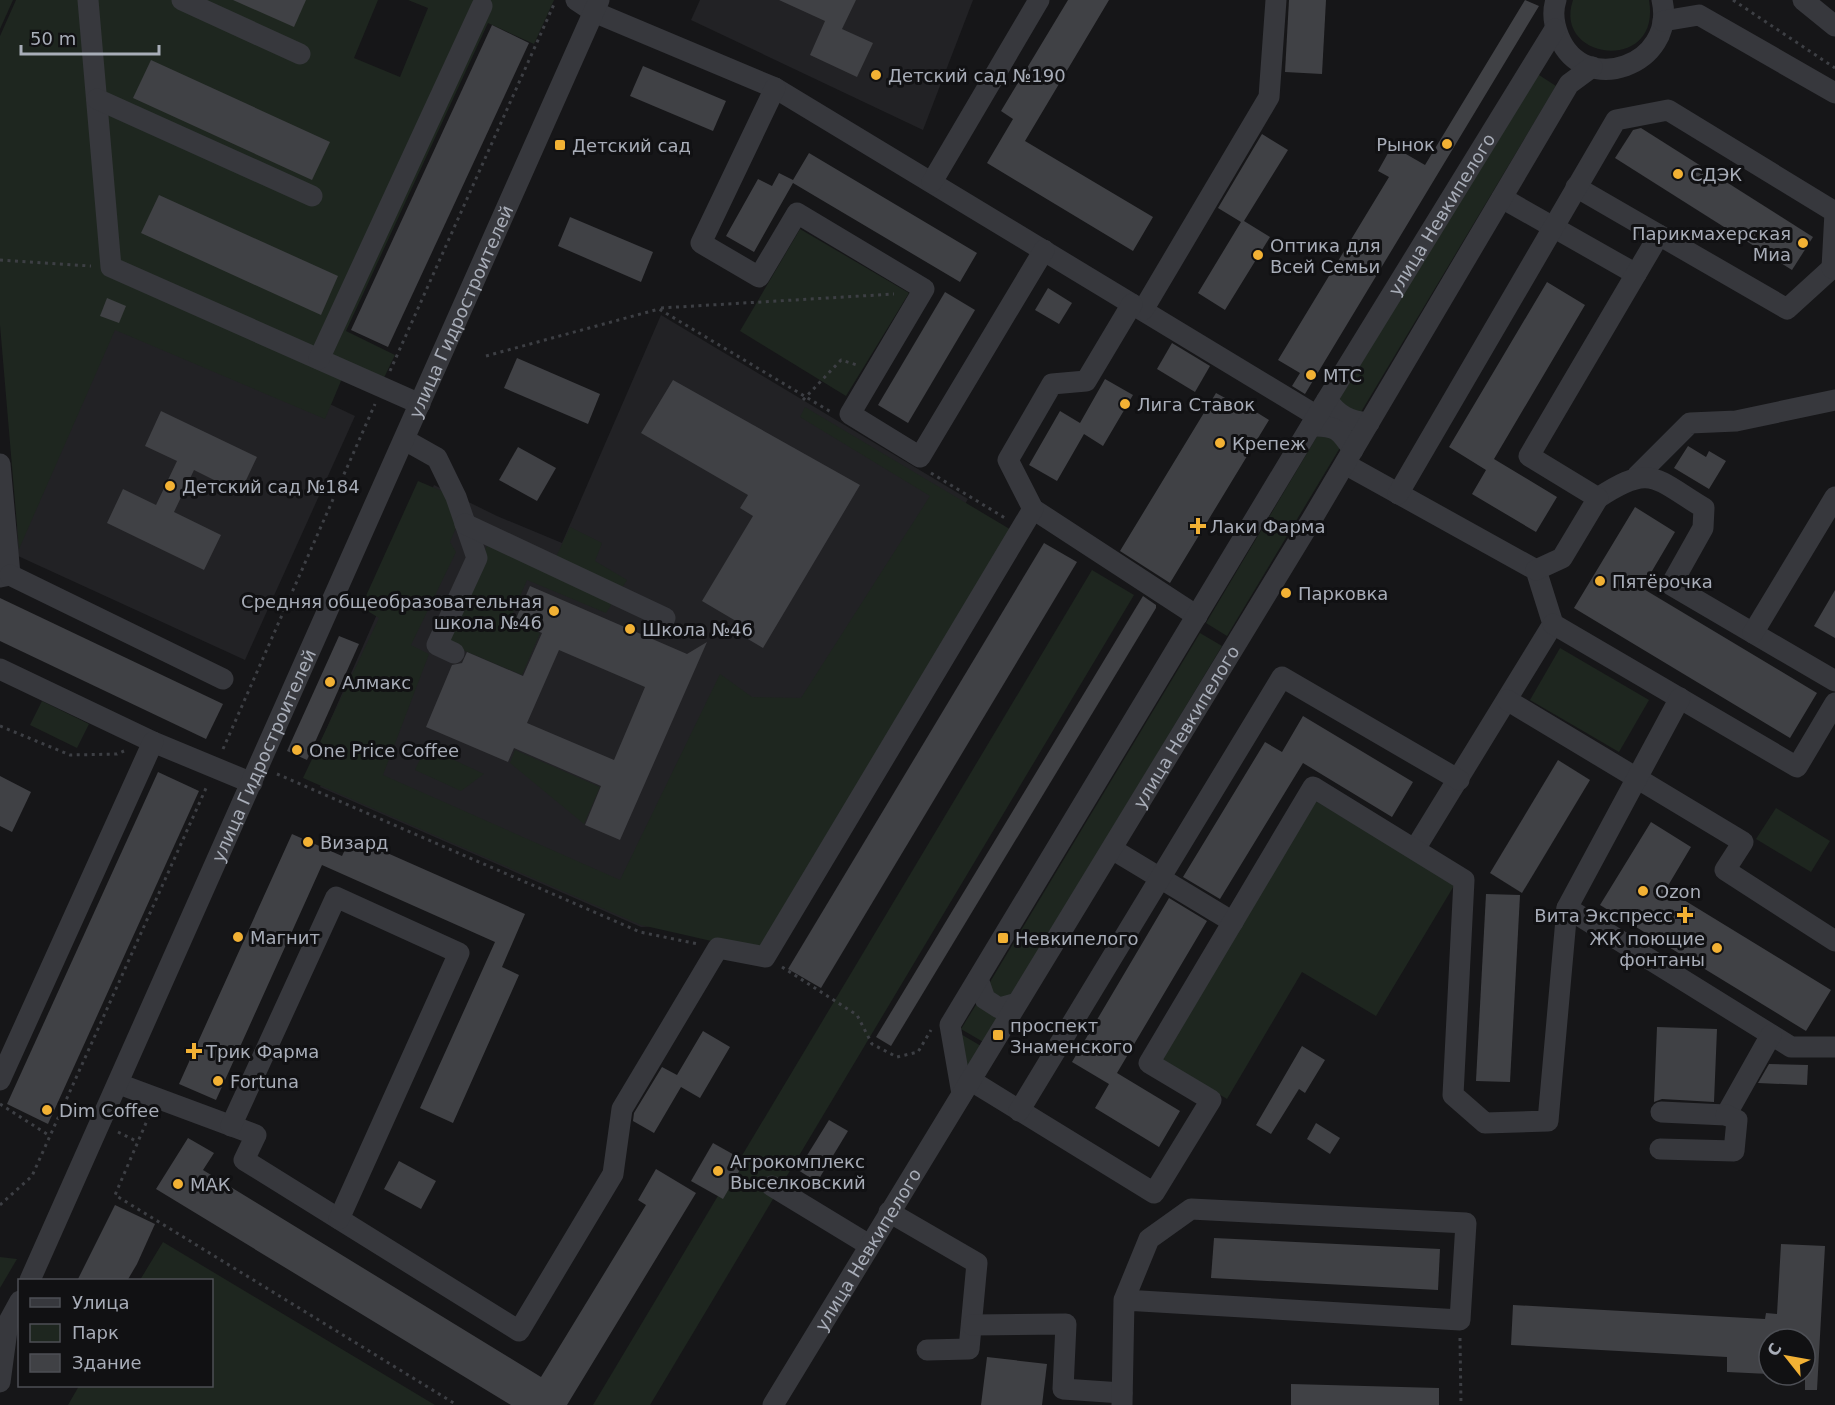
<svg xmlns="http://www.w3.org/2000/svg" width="1835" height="1405" viewBox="0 0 1835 1405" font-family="'DejaVu Sans',sans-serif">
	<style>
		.built { fill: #222225 }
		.green { fill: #1e261f }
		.building { fill: #404145; fill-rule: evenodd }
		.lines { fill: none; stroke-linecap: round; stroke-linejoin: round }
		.path { stroke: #3d3f44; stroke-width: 3; stroke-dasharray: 3 4.5; stroke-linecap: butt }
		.minor { stroke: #37383d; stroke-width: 21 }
		.poi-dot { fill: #f2b134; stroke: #111113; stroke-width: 2 }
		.labels { text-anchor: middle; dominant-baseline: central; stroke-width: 6; stroke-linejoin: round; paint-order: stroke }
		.poi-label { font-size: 18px; fill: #a8adb8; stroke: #111113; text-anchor: start }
		.street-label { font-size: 18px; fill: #a8adb8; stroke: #111113 }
	</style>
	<rect width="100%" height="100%" fill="#161618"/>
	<!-- built -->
	<g class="built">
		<polygon points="700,0 973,0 923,130 691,20"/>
		<polygon points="67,280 355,416 245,660 18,556 13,401"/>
		<polygon points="661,315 968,499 713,924 641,927 320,787 327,771 311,764 434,485 497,516 562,543"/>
	</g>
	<!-- green -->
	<g class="green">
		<polygon points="0,0 13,0 0,29"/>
		<polygon points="16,0 378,0 354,58 400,77 428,8 408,0 554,0 534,44 488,23 346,331 395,355 381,384 346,369 325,419 115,330 19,549 0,325 0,36"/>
		<path d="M 1573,0 L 1649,0 C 1662,74 1552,61 1573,0 Z"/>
		<path d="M 1536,73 L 1556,86 L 1361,412 C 1353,412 1343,407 1339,400 Z"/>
		<polygon points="800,229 909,293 846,396 740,331"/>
		<polygon points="805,407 1013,531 760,952 641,925 303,778 379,618 361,607 418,481 451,495 461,516 450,542 456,552 411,645 429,654 383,775 620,880 720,674 752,697 801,698 930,496 800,417"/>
		<polygon points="1324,432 1341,446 1227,636 1206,623 1319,433"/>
		<polygon points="570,527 602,543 595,561 627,580 606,613 527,580 510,620 540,633 522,675 444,642 489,541 556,557"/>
		<polygon points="1092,570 1134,595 650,1405 593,1405"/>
		<polygon points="1200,633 1222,646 1009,1001 1002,1003 987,987"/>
		<polygon points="1560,648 1649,700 1619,752 1530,700"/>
		<polygon points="42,701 89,724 77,748 30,725"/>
		<polygon points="426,747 484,774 461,791 415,770"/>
		<polygon points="515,750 600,787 584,824 510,763"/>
		<polygon points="1314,800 1455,884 1376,1016 1302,972 1227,1099 1160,1059"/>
		<polygon points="1776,808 1830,841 1811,872 1756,839"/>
		<polygon points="979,1000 1002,1014 985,1043 961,1029"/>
		<polygon points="959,1033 981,1046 964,1075"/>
		<polygon points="163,1242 435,1405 68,1405 79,1386 212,1386 212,1280 140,1280"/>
		<polygon points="0,1257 17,1259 0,1288"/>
	</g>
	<!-- building -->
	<g class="building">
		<polygon points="233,0 306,0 294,27"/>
		<polygon points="779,0 856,0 842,29 873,43 857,77 810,55 825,21"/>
		<polygon points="1068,0 1109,0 1025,141 1153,217 1133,251 987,163 1013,119 1001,111"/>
		<polygon points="1289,0 1326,0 1322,74 1285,72"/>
		<polygon points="1525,0 1539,6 1305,394 1292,386 1300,373 1278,360 1389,177 1378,171 1392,146 1425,165"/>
		<polygon points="492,25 529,43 388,347 351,330"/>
		<polygon points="151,60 330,142 312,180 133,98"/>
		<polygon points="643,66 726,101 713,131 630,96"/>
		<polygon points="1641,128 1813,237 1792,270 1615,158 1633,130"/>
		<polygon points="1262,134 1288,150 1244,221 1270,237 1225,310 1198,293 1241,222 1218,208"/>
		<polygon points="809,153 977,253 960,282 793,183 754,252 726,236 758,179 772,186 779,173 793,180"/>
		<polygon points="159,195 338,276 321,315 141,233"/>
		<polygon points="570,217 653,252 641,282 558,246"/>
		<polygon points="1547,282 1585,305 1494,459 1557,497 1536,532 1472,494 1486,470 1449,447"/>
		<polygon points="1048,288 1072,303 1059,324 1035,310"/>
		<polygon points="945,292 975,310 908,423 878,405"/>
		<polygon points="107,298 126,306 119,323 100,316"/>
		<polygon points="1172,343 1210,366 1195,392 1157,369"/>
		<polygon points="517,358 600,394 588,424 504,388"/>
		<polygon points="1105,379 1133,395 1103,446 1084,434 1057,481 1029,465 1060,411 1080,423"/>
		<polygon points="673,380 860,485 763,648 731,629 741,624 702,601 753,516 740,508 748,495 641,433"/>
		<polygon points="1216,393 1238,405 1240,402 1269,420 1170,583 1120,551"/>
		<polygon points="161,411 257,457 240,493 194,470 174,512 221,535 204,570 107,523 123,489 156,505 177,461 145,446"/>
		<polygon points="1688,446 1706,457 1709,451 1726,461 1709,489 1674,468"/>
		<polygon points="518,447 556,468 537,501 499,480"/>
		<polygon points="1635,507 1675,532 1642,588 1817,693 1790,738 1574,608"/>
		<polygon points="1044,543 1077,562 821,988 788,969"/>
		<path d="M 530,586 L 687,654 L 707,642 L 620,840 L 585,825 L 601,786 L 514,748 L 508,762 L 426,727 L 452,665 L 462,663 L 467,652 L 523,676 L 542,633 L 515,621 ZM 559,650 L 645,687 L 614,760 L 527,723 Z"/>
		<polygon points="1835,590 1835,638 1814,626"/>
		<polygon points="1143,596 1156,605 1156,608 891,1046 876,1037"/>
		<polygon points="0,598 223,704 206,739 0,641"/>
		<polygon points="339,636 359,644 307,760 287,751"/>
		<polygon points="1303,716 1413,782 1392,817 1303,763 1220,899 1183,877 1265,742 1282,752"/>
		<polygon points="1558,760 1590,780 1522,893 1490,873"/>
		<polygon points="158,772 199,791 48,1124 7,1104"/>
		<polygon points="0,776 31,792 12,832 0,826"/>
		<polygon points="1651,822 1691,847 1666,889 1831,990 1806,1031 1600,905"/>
		<polygon points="292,834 342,856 351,837 525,914 502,967 519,975 453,1123 420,1108 495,942 322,865 216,1100 179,1084"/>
		<polygon points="1486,894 1520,895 1510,1082 1476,1081"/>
		<polygon points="1169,898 1207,921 1117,1073 1180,1111 1159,1147 1095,1108 1109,1084 1072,1062"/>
		<polygon points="1657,1027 1717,1029 1714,1102 1662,1099 1654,1102"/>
		<polygon points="703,1031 730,1047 700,1098 681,1087 654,1133 633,1121 634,1113 662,1067 677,1075"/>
		<polygon points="1302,1046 1325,1060 1305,1093 1299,1089 1271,1134 1256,1125"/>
		<polygon points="1769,1064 1808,1065 1807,1085 1758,1083"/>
		<polygon points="829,1120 848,1131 817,1182 798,1170"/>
		<polygon points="1316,1123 1340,1138 1330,1154 1307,1139"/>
		<polygon points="188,1138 214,1153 203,1170 541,1377 646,1205 638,1200 656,1169 696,1193 567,1405 511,1405 156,1189"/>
		<polygon points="713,1143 745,1161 723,1199 691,1181"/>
		<polygon points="399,1161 436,1181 421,1209 384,1189"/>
		<polygon points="115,1205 155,1224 137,1264 127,1281 77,1281"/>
		<polygon points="1214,1238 1440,1249 1438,1290 1211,1278"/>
		<polygon points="1781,1244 1825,1246 1817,1390 1805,1390 1805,1339 1769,1339 1769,1374 1727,1372 1727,1357 1511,1345 1513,1305 1765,1319 1766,1313 1777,1314"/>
		<polygon points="987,1357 1047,1364 1042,1405 981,1405"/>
		<polygon points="1291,1384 1439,1388 1439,1405 1291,1405"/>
	</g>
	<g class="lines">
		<!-- path -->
		<g class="path">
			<polyline points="1733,0 1835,68"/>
			<polyline points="0,260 91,266"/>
			<polyline points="661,308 894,294"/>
			<polyline points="486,356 659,309 831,412"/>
			<polyline points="390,371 555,2"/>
			<polyline points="803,400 841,360 857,365"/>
			<polyline points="931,473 1005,518"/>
			<polyline points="0,726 70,755 117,754 124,751"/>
			<polyline points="223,749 375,404"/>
			<polyline points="277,774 640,932 698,944"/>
			<polyline points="782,967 857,1015 872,1044 897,1057 918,1052 931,1030"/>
			<polyline points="0,1104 50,1136"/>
			<polyline points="64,1106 82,1115"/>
			<polyline points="149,1116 115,1195 457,1405"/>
			<polyline points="118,1132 138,1142"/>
			<polyline points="0,1205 32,1176 207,786"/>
			<polyline points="1460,1338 1461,1405"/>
		</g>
		<!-- minor -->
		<g class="minor">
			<polyline points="88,0 111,267 420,404"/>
			<polyline points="182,0 300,54"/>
			<polyline points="576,0 594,12 775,88 1317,416"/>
			<path d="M 1556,0 C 1552,12 1554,25 1559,37 C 1584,98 1677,65 1662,0"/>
			<polyline points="1803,0 1835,26"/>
			<polyline points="1663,21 1699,15 1835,93"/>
			<polyline points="775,88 701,243 759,277 797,213 924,289 850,414 920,457 1044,250"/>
			<polyline points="97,99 312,196"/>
			<polyline points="932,182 1039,0"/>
			<polyline points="1576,187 1787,309 1832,268"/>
			<polyline points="1502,198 1636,274"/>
			<polyline points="1143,310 1269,97 1276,0"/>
			<polyline points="319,359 482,6"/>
			<path d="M 1327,400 C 1339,416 1349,421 1369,423"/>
			<path d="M 1311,426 C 1336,425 1340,430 1353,450"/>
			<polyline points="405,440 437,458 456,497 477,558 437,645 454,653"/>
			<polyline points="0,464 10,575 0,577"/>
			<polyline points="1345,464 1536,570 1553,624 1415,849"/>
			<polyline points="1637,476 1690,423 1736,421 1835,400"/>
			<polyline points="1398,494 1616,120 1668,110 1835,212 1832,268 1835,269"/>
			<path d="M 1598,498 C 1651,463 1654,478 1704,508 L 1703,528 L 1671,585 L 1835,681"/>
			<polyline points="1033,509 1197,616"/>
			<polyline points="465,524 665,618"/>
			<polyline points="1536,570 1562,558 1598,498 1529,456 1659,235"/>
			<polyline points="10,575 223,679"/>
			<polyline points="1553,624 1797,767 1835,703"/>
			<polyline points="1753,633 1835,497"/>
			<polyline points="0,669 153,742 252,783"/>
			<polyline points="1507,700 1743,842 1725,870 1835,941"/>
			<polyline points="1112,849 1233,922"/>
			<polyline points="1567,908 1791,1047 1835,1047"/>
			<polyline points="978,979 985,999 999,1008 1017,1003"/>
			<polyline points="0,1080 153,742"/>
			<polyline points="970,1080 1154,1193 1211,1100 1149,1063 1313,787 1464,880 1453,1095 1485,1123 1548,1121 1567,908 1680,698"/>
			<polyline points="119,1084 256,1135 244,1160 519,1331 613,1174 622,1109 718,948 765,957 1033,509 1008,460 1052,384 1086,381 1132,304"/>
			<path id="s1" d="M 962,1094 L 950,1025 L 1317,416 L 1555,29"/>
			<polyline points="1019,1111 1282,677 1459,780"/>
			<polyline points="1661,1112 1726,1115 1771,1035"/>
			<polyline points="231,1126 336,897 459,953 339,1219"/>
			<polyline points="1660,1149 1734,1151 1737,1120 1726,1115"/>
			<polyline points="772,1186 869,1245"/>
			<polyline points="889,1212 977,1263 969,1349 927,1350"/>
			<path id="s2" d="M 30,1280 L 599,0"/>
			<polyline points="972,1325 1066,1324 1063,1389 1122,1393"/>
			<polyline points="0,1382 8,1323 20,1301"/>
			<path id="s3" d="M 773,1405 L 1312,519 L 1569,84 L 1592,67"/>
			<polyline points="1122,1405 1124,1300 1149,1239 1191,1209 1466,1223 1460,1320 1124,1300"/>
		</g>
	</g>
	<!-- markers -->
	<g class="poi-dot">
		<circle cx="876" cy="75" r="6"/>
		<circle cx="1447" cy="144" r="6"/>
		<rect x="554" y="139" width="12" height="12" rx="3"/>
		<circle cx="1678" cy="174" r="6"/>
		<circle cx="1803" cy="243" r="6"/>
		<circle cx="1258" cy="255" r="6"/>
		<circle cx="1311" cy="375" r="6"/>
		<circle cx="1125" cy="404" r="6"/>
		<circle cx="1220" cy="443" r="6"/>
		<circle cx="170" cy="486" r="6"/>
		<path d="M1195 517h6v6h6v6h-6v6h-6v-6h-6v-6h6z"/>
		<circle cx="1600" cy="581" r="6"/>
		<circle cx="1286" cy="593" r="6"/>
		<circle cx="554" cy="611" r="6"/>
		<circle cx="630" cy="629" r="6"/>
		<circle cx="330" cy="682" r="6"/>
		<circle cx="297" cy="750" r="6"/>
		<circle cx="308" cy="842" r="6"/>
		<circle cx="1643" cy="891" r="6"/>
		<path d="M1682 906h6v6h6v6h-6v6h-6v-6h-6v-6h6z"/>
		<circle cx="238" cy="937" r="6"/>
		<rect x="997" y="932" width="12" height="12" rx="3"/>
		<circle cx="1717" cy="948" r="6"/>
		<rect x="992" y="1029" width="12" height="12" rx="3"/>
		<path d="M191 1042h6v6h6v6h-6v6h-6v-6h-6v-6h6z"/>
		<circle cx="218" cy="1081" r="6"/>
		<circle cx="47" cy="1110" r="6"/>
		<circle cx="718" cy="1171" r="6"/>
		<circle cx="178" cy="1184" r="6"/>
	</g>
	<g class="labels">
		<!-- poi labels -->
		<g class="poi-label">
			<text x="888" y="75">Детский сад №190</text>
			<text x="1435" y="144" text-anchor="end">Рынок</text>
			<text x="572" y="145">Детский сад</text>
			<text x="1690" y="174">СДЭК</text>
			<text x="1791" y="233" text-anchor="end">Парикмахерская<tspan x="1791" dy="21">Миа</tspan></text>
			<text x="1270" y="245">Оптика для<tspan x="1270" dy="21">Всей Семьи</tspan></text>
			<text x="1323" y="375">МТС</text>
			<text x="1137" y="404">Лига Ставок</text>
			<text x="1232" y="443">Крепеж</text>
			<text x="182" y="486">Детский сад №184</text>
			<text x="1210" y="526">Лаки Фарма</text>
			<text x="1612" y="581">Пятёрочка</text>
			<text x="1298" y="593">Парковка</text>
			<text x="542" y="601" text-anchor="end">Средняя общеобразовательная<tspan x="542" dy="21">школа №46</tspan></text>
			<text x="642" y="629">Школа №46</text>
			<text x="342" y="682">Алмакс</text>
			<text x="309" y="750">One Price Coffee</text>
			<text x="320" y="842">Визард</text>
			<text x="1655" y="891">Ozon</text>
			<text x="1673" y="915" text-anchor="end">Вита Экспресс</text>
			<text x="250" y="937">Магнит</text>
			<text x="1015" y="938">Невкипелого</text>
			<text x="1705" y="938" text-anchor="end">ЖК поющие<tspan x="1705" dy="21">фонтаны</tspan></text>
			<text x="1010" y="1025">проспект<tspan x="1010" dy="21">Знаменского</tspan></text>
			<text x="206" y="1051">Трик Фарма</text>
			<text x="230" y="1081">Fortuna</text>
			<text x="59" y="1110">Dim Coffee</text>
			<text x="730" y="1161">Агрокомплекс<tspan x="730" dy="21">Выселковский</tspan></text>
			<text x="190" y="1184">МАК</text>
		</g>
		<!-- street labels -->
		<g class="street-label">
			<text stroke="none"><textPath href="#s1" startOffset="1018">улица Невкипелого</textPath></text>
			<text stroke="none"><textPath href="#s2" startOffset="1060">улица Гидростроителей</textPath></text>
			<text stroke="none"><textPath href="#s3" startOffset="794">улица Невкипелого</textPath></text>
			<text stroke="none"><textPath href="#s2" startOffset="574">улица Гидростроителей</textPath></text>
			<text stroke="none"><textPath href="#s3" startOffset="182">улица Невкипелого</textPath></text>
		</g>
	</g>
	<!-- legend -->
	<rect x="18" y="1279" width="195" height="108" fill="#111113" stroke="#4d4f55" stroke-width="1.5"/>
	<rect x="30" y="1298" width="30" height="9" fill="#37383d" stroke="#4d4f55" stroke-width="1.5"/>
	<text x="72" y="1309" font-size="18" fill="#a8adb8">Улица</text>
	<rect x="30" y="1324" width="30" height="18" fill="#1e261f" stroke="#4d4f55" stroke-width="1.5"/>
	<text x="72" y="1339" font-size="18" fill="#a8adb8">Парк</text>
	<rect x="30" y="1354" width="30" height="18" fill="#404145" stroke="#4d4f55" stroke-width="1.5"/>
	<text x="72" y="1369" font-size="18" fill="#a8adb8">Здание</text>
	<!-- north arrow -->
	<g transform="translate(1787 1357) rotate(301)"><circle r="28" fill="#111113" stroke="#4d4f55" stroke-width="1.5"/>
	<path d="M0-4.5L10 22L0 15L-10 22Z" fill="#f2b134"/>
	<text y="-9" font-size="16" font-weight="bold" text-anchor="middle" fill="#a8adb8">С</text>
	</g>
	<!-- scale -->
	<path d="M21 45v9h138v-9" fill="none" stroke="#a8adb8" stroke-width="3"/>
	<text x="30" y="45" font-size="18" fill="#a8adb8" stroke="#111113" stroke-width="4.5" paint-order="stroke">50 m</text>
</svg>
